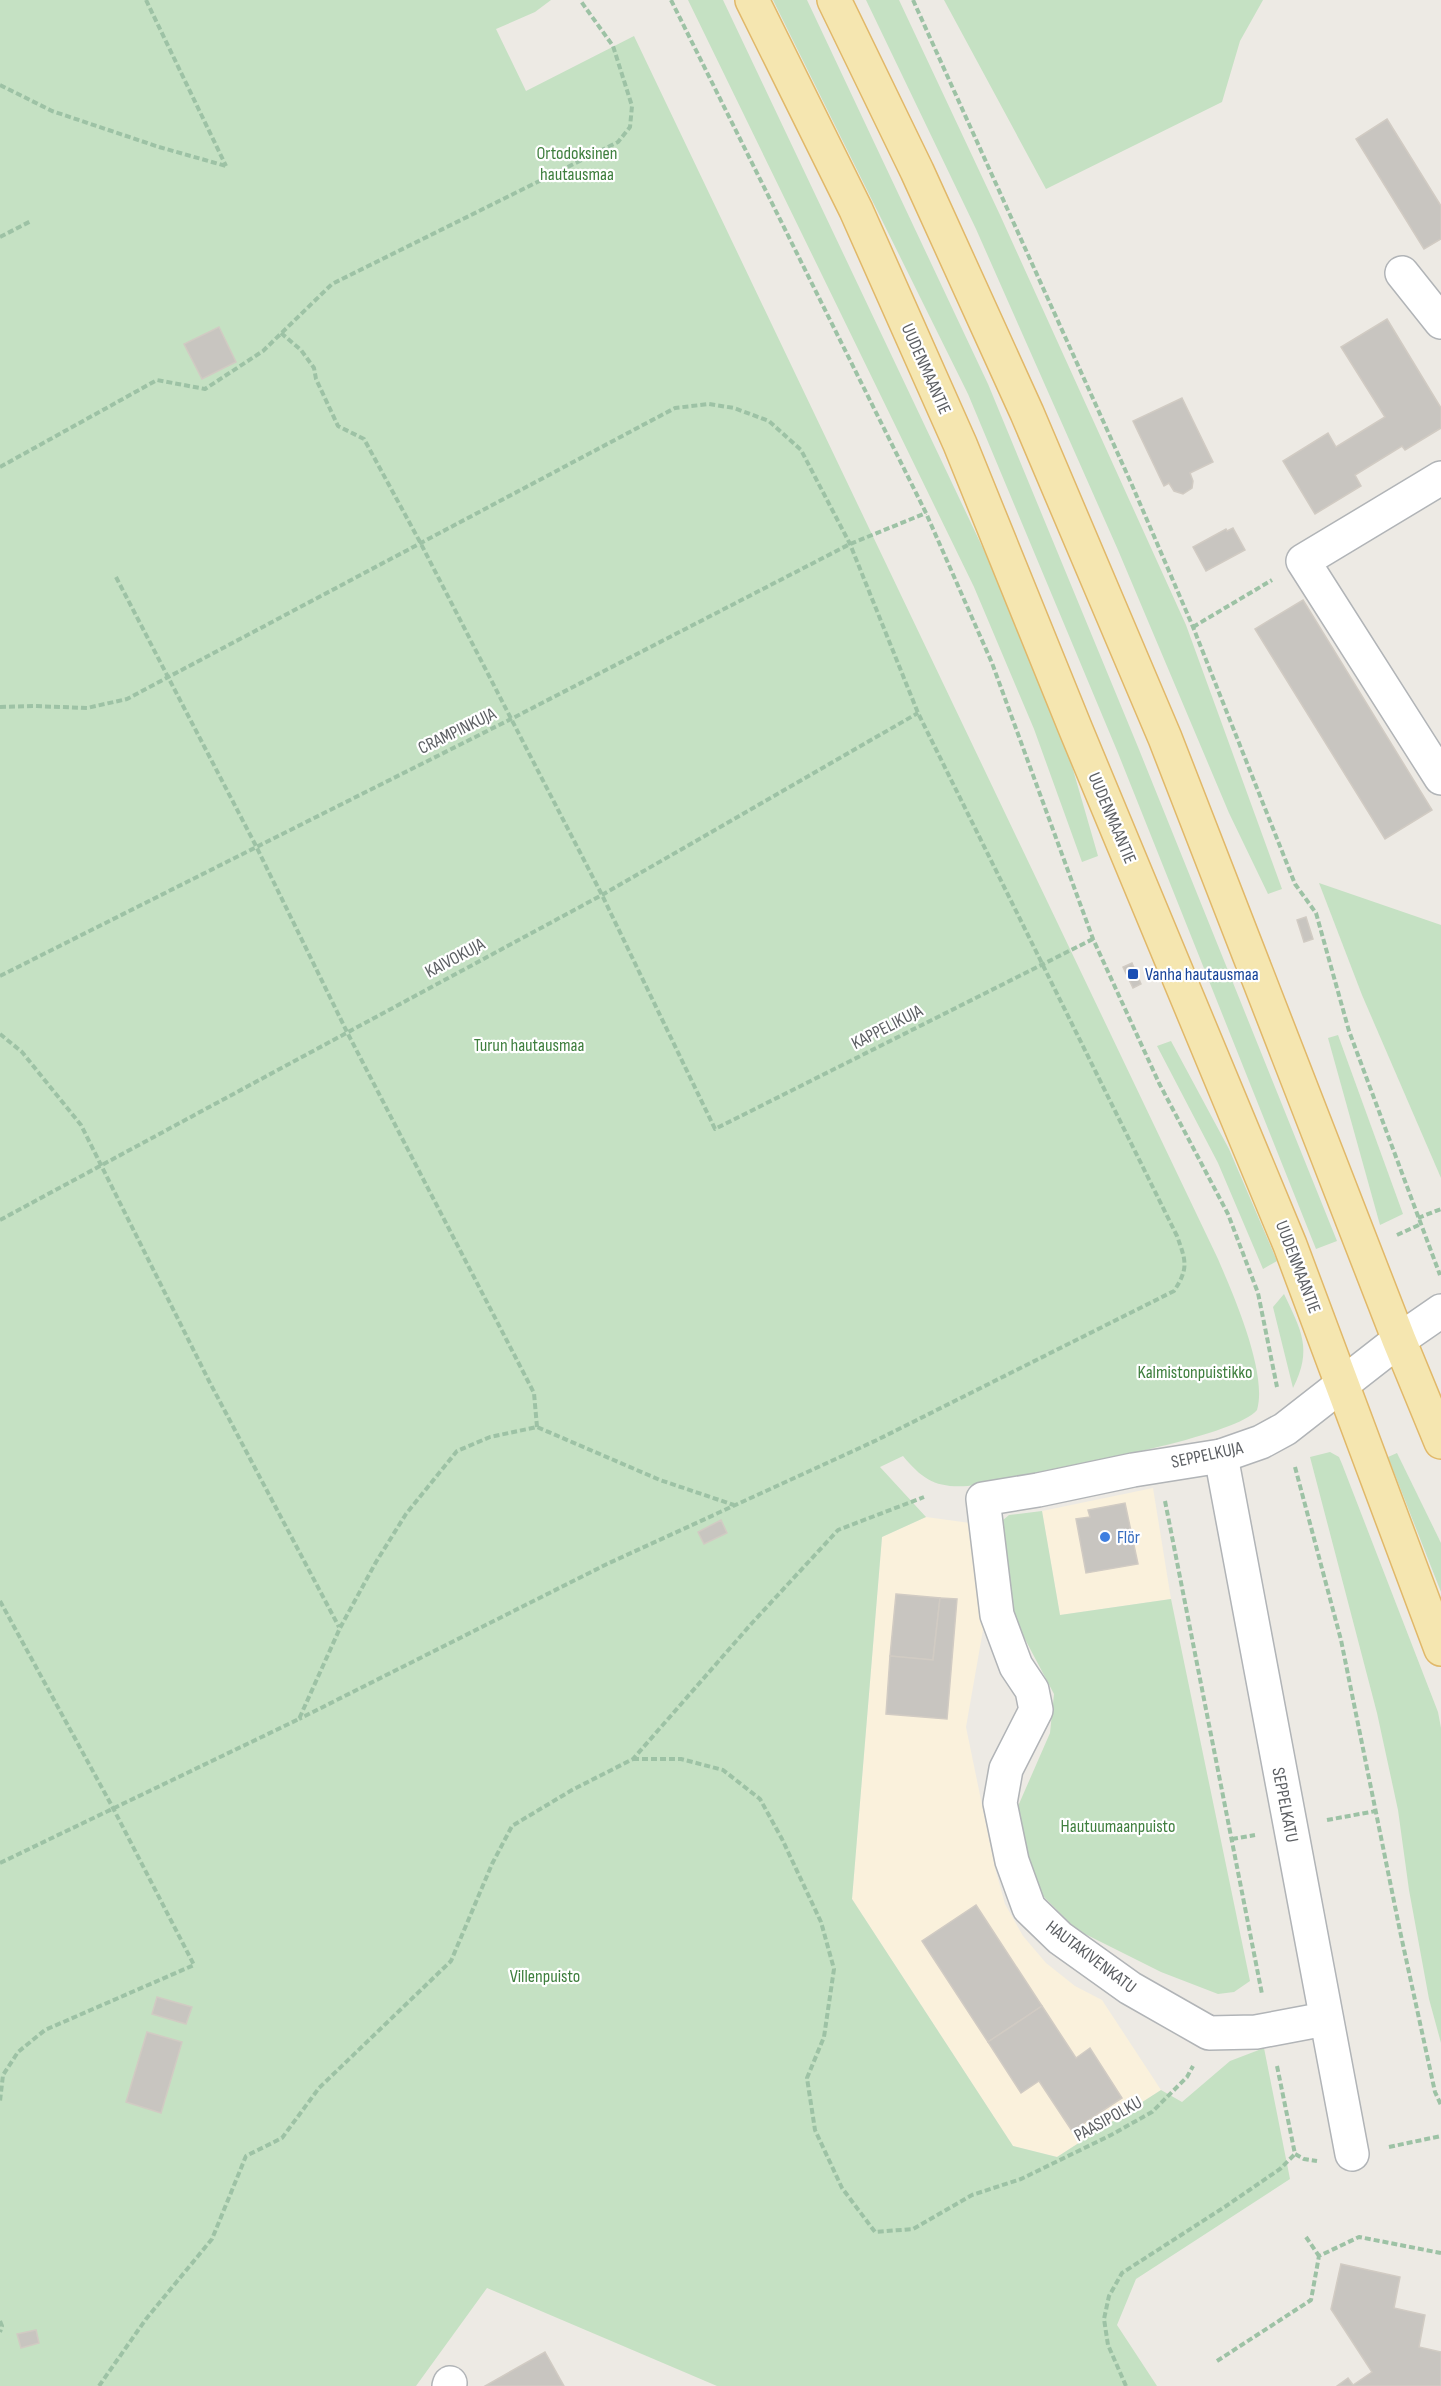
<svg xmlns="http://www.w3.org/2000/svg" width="1441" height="2386" viewBox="0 0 1441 2386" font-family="'Sofia Sans Condensed',sans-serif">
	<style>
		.commercial { fill: #faf1dc }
		.green { fill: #c5e1c3 }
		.building { fill: #c8c5c0; stroke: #d1cbc3; stroke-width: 1.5 }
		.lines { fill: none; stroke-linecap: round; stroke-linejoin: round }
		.minor-casing { stroke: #b1b4b7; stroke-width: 36 }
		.major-casing { stroke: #e1b869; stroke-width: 36 }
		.path { stroke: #9dc2a5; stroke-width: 4; stroke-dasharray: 6 3; stroke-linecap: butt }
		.minor { stroke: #fff; stroke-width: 33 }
		.major { stroke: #f5e6b0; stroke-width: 33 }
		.transit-dot { fill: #1a4fb4; stroke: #fff; stroke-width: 2 }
		.shop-dot { fill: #3f7fe0; stroke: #fff; stroke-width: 2 }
		.labels { text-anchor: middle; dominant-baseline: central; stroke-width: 4.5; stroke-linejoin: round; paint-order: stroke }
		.park-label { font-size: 18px; fill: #3f7f3e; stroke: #fff }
		.street-label { font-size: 18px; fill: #5c5f63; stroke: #fff }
		.transit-label { font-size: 18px; fill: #164399; stroke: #fff; text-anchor: start }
		.shop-label { font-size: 18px; fill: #366cbe; stroke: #fff; text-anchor: start }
	</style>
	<rect width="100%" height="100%" fill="#edeae4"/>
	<!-- commercial -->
	<g class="commercial">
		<polygon points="1153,1488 1171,1599 1060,1615 1042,1511"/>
		<polygon points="926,1517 970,1523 987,1607 966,1727 995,1868 1005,1904 1023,1936 1046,1963 1075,1986 1102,2000 1161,2090 1057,2157 1013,2146 852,1899 882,1537"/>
	</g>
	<!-- green -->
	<g class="green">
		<path d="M 0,0 L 551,0 L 535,12 L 496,29 L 526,91 L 634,36 L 1218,1259 C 1233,1294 1268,1373 1257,1410 C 1233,1440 1017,1476 968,1486 C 936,1488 923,1480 903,1456 L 880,1467 L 926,1517 L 882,1537 L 852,1899 L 1013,2146 L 1057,2157 L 1161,2090 L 1182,2102 L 1230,2061 L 1264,2048 L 1290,2179 L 1136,2279 L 1117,2325 L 1157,2386 L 717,2386 L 487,2288 L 416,2386 L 0,2386 Z"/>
		<polygon points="688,0 723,0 998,580 1061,728 1098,856 1082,862 1034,729 974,587"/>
		<polygon points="773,0 807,0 988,384 1138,747 1337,1241 1316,1249 1118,753 968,394"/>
		<polygon points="866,0 899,0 1000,215 1186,625 1282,889 1268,894 1229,813 1118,550 976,229"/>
		<polygon points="944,0 1263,0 1240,41 1222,102 1046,189"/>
		<polygon points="1319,883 1441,925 1441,1178 1362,995"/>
		<polygon points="1338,1035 1403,1214 1380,1225 1328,1038"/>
		<polygon points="1171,1041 1229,1149 1277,1261 1263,1269 1218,1163 1157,1046"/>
		<path d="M 1284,1294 C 1301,1330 1313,1349 1293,1388 L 1273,1307 Z"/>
		<polygon points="1330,1452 1339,1457 1342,1464 1438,1712 1441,1728 1441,2043 1429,1999 1409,1890 1398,1810 1377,1713 1310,1457"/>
		<polygon points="1397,1453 1441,1543 1441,1592 1388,1457"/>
		<polygon points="1042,1511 1060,1615 1171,1599 1250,1981 1234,1992 1218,1994 1161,1972 1077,1930 1035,1888 1012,1820 1050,1733 1054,1694 1017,1624 996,1526 1009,1515"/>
	</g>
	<!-- building -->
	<g class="building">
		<polygon points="1387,119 1441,206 1441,239 1424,249 1356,139"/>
		<polygon points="1387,319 1441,408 1441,428 1405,450 1402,446 1355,475 1361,486 1315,514 1283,461 1328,433 1336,447 1385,417 1341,347"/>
		<polygon points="219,327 236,362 202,379 184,344"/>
		<polygon points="1182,398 1213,462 1190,473 1193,481 1192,488 1183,494 1174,491 1169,483 1164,486 1133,421"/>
		<polygon points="1233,528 1245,550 1206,571 1193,547 1226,529 1227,531"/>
		<polygon points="1303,600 1432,810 1385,839 1255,629"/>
		<polygon points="1306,917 1313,939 1304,942 1297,920"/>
		<polygon points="1132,963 1141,984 1133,988 1123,967"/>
		<polygon points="1125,1503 1138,1564 1086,1573 1076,1519 1090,1517 1088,1510"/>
		<polygon points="721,1520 727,1533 704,1544 698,1532"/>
		<polygon points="896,1594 940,1598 933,1660 890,1656"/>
		<polygon points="940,1598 957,1599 947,1719 886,1714 890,1656 933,1660"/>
		<polygon points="976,1905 1042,2006 988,2042 922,1941"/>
		<polygon points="157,1997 192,2007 186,2024 152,2014"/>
		<polygon points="1042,2006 1076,2058 1090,2048 1122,2098 1072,2131 1039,2081 1021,2093 988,2042"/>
		<polygon points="147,2032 182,2042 161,2113 126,2102"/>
		<polygon points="1341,2264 1400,2277 1394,2308 1425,2315 1419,2347 1441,2352 1441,2386 1337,2386 1348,2378 1353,2385 1372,2372 1331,2309"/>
		<polygon points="36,2330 39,2343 21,2348 17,2334"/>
		<polygon points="545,2352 564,2386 485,2386"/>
	</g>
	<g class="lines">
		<!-- minor casing -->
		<g class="minor-casing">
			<g id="minor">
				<polyline points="1402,273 1441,322"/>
				<polyline points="1441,478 1303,561 1441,778"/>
				<polyline points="1221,1456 1352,2154"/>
				<polyline points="1325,2019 1256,2032 1209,2033 1130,1988 1060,1938 1029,1908 1012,1861 1000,1803 1006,1769 1036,1710 1032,1690 1016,1666 997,1615 983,1499 1038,1490 1133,1470 1221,1456 1261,1442 1285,1429 1399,1340 1441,1311"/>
				<polyline points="449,2386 450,2383"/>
			</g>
		</g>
		<!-- major casing -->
		<g class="major-casing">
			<g id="major">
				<polyline points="752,0 856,210 960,444 1076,730 1290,1245 1441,1649"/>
				<polyline points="834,0 917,171 1027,413 1165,738 1399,1340 1441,1442"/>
			</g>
		</g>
		<!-- path -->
		<g class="path">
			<polyline points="146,0 226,166"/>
			<polyline points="671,0 926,513 992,663 1093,939 1159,1083 1228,1214 1258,1293 1277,1387"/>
			<polyline points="913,0 1132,485 1193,627 1295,884 1316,913 1349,1031 1440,1275"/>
			<polyline points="0,85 52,111 159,147 226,166"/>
			<polyline points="0,237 31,221"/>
			<polyline points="281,333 301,350 314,368 316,379 338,426 364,439 420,542 602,895 715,1129 1093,939"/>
			<polyline points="0,467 157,380 205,389 263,351 332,284 618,142 630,127 632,106 613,46 580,0"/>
			<polyline points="116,577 256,846 347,1032 534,1393 537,1427"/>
			<polyline points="1193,627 1272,580"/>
			<path d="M 0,707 L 34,706 L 87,708 L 127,699 L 675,408 L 709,404 L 734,408 L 769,421 L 801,450 L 850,544 L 918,713 L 1177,1236 C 1186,1261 1189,1268 1174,1291 L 877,1440 L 607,1564 L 299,1719"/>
			<polyline points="0,976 511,719 850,544 926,513"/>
			<polyline points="0,1034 22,1052 81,1125 209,1381 339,1627"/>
			<polyline points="1418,1218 1441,1209"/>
			<polyline points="0,1220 602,895 918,713"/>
			<polyline points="1397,1235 1421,1224"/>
			<polyline points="1295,1467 1341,1640 1400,1931 1435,2092 1441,2105"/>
			<polyline points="1165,1501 1262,1994"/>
			<polyline points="0,1601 113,1808 194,1965 45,2030 18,2052 3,2075 0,2101"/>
			<polyline points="633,1759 681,1759 723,1770 760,1799 782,1839 821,1922 834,1969 824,2037 807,2078 815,2130 842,2188 875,2232 913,2229 972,2195 1021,2179 1111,2135 1152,2112 1187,2077 1193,2066"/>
			<polyline points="1327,1820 1376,1811"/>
			<polyline points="1232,1839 1255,1835"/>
			<polyline points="0,1863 299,1719 340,1628 376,1562 406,1514 457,1451 490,1437 537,1427 660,1480 734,1505"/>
			<polyline points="1277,2066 1295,2154 1304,2159 1317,2161"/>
			<polyline points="1389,2147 1441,2136"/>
			<polyline points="1306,2237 1319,2256"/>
			<polyline points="0,2321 2,2326 0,2332"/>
			<polyline points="1217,2361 1311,2300 1319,2256 1359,2237 1441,2253"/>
			<polyline points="99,2386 146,2319 212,2239 246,2156 282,2138 319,2088 451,1961 492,1864 512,1826 572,1790 633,1759 752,1623 838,1530 924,1497"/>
			<polyline points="1126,2386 1108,2345 1104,2319 1109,2296 1122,2273 1226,2206 1280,2169 1295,2154"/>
		</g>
		<!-- minor -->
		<use href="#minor" class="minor"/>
		<!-- major -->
		<use href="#major" class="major"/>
	</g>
	<!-- markers -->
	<rect class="transit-dot" x="1127" y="968" width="12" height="12" rx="3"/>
	<circle class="shop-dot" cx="1105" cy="1537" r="6"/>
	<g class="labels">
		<!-- park labels -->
		<g class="park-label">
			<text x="577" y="153">Ortodoksinen<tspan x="577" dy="21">hautausmaa</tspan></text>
			<text x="529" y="1045">Turun hautausmaa</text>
			<text x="1195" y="1372">Kalmistonpuistikko</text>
			<text x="1118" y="1826">Hautuumaanpuisto</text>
			<text x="545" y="1976">Villenpuisto</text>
		</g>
		<!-- street labels -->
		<g class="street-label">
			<text transform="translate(926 369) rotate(66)">UUDENMAANTIE</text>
			<text transform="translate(457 731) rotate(-26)">CRAMPINKUJA</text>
			<text transform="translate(1112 818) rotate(67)">UUDENMAANTIE</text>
			<text transform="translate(455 958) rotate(-28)">KAIVOKUJA</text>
			<text transform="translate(887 1027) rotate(-27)">KAPPELIKUJA</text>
			<text transform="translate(1298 1267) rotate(69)">UUDENMAANTIE</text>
			<text transform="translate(1207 1455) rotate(-12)">SEPPELKUJA</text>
			<text transform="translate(1285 1805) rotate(79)">SEPPELKATU</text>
			<text transform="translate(1091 1957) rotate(37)">HAUTAKIVENKATU</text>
			<text transform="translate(1108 2119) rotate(-29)">PAASIPOLKU</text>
		</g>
		<!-- transit labels -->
		<g class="transit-label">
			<text x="1145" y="974">Vanha hautausmaa</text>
		</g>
		<!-- shop labels -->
		<g class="shop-label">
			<text x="1117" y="1537">Flör</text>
		</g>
	</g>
</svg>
